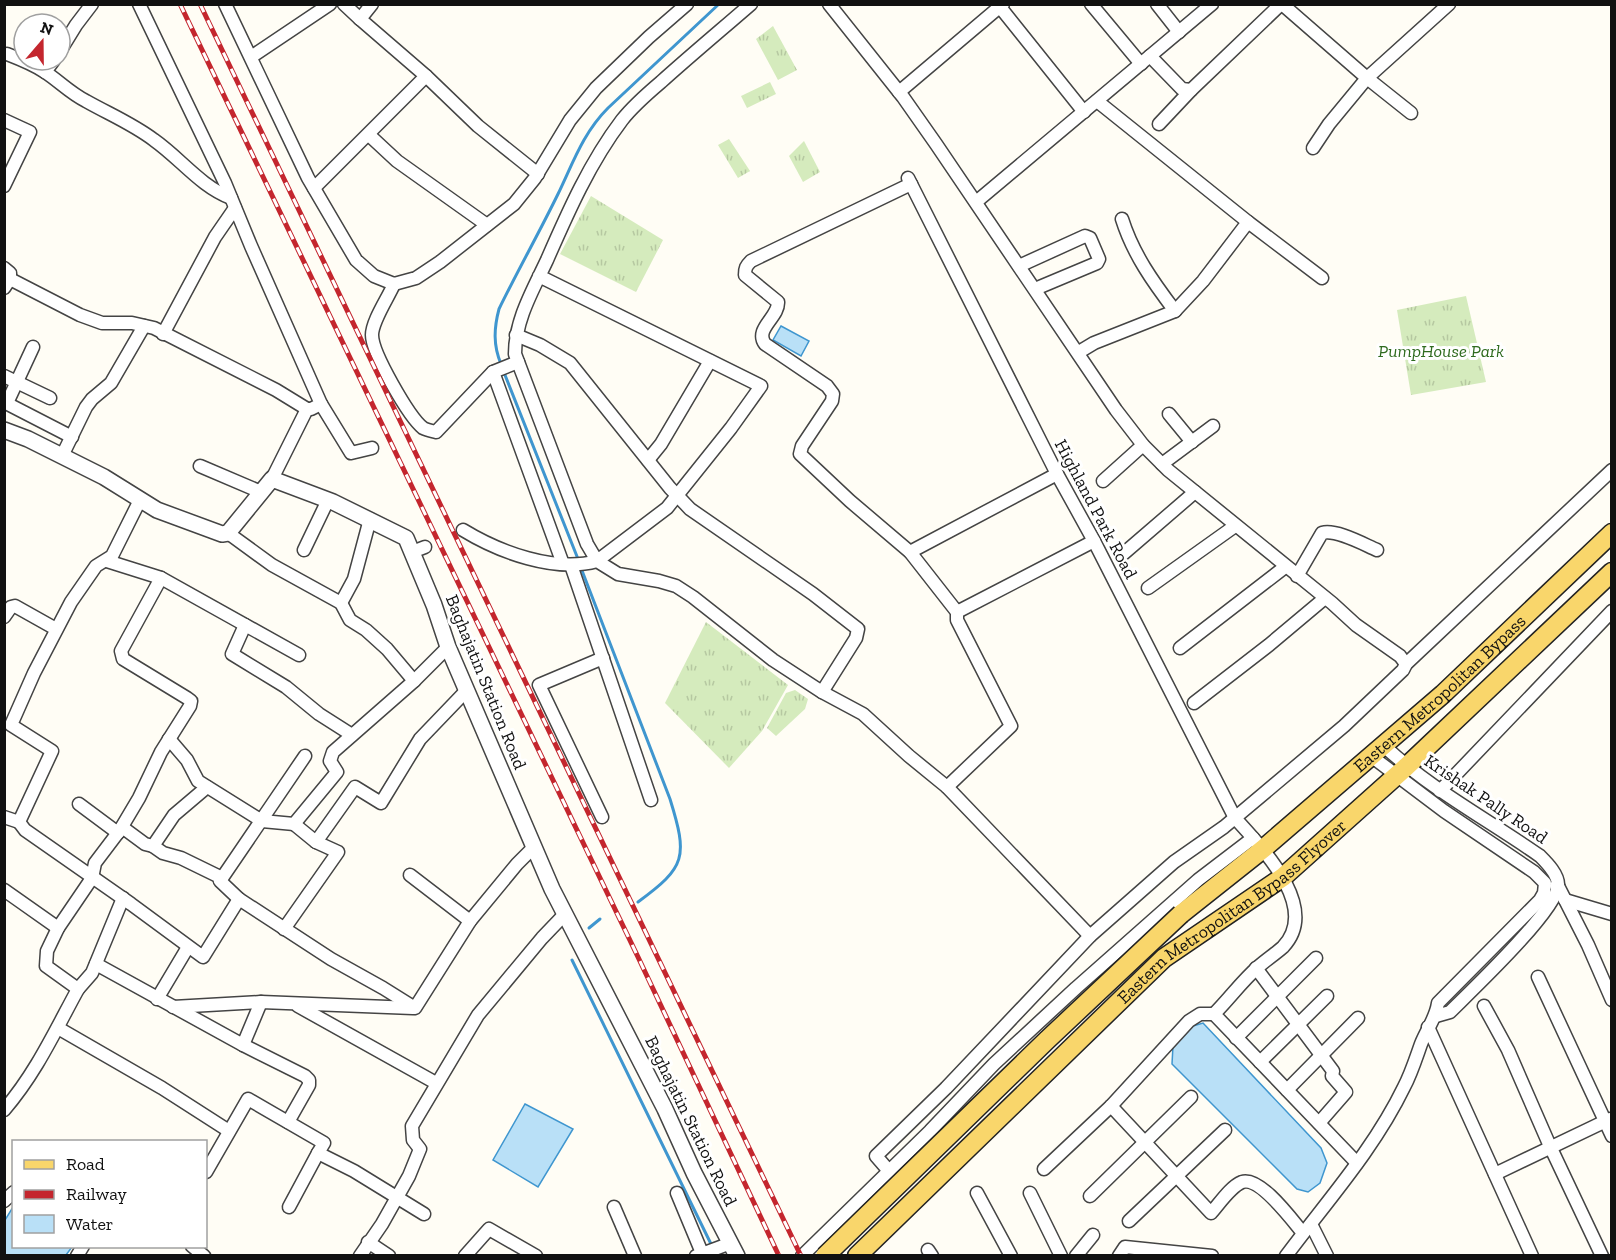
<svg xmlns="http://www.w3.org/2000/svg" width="1616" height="1260" viewBox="0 0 1616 1260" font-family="'Zilla Slab',serif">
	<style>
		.grass { fill: url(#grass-tufts) }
		.water { fill: #b9e0f7; stroke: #3f96cf; stroke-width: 1.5 }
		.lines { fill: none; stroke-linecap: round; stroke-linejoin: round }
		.stream { stroke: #3f96cf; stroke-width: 3 }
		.minor-casing { stroke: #444; stroke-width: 15 }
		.tertiary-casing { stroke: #444; stroke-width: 18 }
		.primary-casing { stroke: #222; stroke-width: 21 }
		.minor { stroke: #fff; stroke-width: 12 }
		.tertiary { stroke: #fff; stroke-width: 15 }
		.primary { stroke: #f9d66b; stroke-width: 18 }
		.rail-casing { stroke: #c4262e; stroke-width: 5 }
		.rail { stroke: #fff; stroke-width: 3; stroke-dasharray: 9; stroke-linecap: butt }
		.primary-bridge-casing { stroke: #222; stroke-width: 21; stroke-linecap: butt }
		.primary-bridge { stroke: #f9d66b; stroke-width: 18 }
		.labels { text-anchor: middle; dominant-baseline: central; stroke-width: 6; stroke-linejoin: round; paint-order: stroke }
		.park-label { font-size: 18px; font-style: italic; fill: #2f6b1f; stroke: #fff }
		.street-label { font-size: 18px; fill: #111; stroke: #fff }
	</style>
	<defs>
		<pattern id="grass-tufts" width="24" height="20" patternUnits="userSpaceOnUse" patternTransform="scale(1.5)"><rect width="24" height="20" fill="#d5ebbd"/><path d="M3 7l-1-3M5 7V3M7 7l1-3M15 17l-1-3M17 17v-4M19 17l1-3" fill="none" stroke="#b6c8a1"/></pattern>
	</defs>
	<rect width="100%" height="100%" fill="#fffdf5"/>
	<!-- grass -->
	<g class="grass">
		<polygon points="773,26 797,70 778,80 756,39"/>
		<polygon points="770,82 776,94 747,108 741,96"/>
		<polygon points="729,139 750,171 738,178 718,145"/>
		<polygon points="804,141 820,172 803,182 789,156"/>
		<polygon points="591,196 663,240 636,292 560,254"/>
		<polygon points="1466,296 1486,382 1411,395 1397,310"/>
		<polygon points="706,622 788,685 762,731 729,768 665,703"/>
		<polygon points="795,690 808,699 805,709 776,736 767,728 786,693"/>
	</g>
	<!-- water -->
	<g class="water">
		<polygon points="781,326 809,341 801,356 773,340"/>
		<polygon points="1203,1023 1321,1148 1327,1163 1320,1183 1308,1192 1297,1189 1172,1064 1173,1046 1193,1026"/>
		<polygon points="525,1104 573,1129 538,1187 493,1160"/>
		<polygon points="13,1207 14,1246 72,1247 66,1255 5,1255 5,1220"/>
	</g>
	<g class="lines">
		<!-- stream -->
		<g class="stream">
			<path d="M 501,364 C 493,345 494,328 499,309 C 518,270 539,233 558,194 C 573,163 583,133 608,108 L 719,4"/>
			<polyline points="503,370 578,559"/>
			<path d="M 581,568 L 670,799 C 688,857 686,867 638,902"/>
			<polyline points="589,928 600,919"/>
			<polyline points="572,960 712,1246"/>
		</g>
		<!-- minor casing -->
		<g class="minor-casing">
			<g id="minor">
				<polyline points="139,4 225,183 251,246 321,404 311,409 307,409"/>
				<polyline points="225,4 308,178 356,260 374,276 394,284 416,278 440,262 514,204 535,178 570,120 596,88 649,37 687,4"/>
				<polyline points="344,4 360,19"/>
				<polyline points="829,4 903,97 936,144 1116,410 1143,445 1168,470 1332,603 1356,625 1400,656 1406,664"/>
				<polyline points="1091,4 1141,64"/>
				<polyline points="1157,4 1179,32"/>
				<polyline points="1282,4 1367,78 1449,4"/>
				<polyline points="1000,7 1084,112"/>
				<polyline points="60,51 76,25 92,4"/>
				<path d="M 7,54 C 20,59 33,64 45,72 C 59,81 70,93 86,101 C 109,114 133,124 154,140 C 181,159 200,186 231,198"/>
				<polyline points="1150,56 1182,89 1191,90 1281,4"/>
				<polyline points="251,57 330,4"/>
				<polyline points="45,72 54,60"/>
				<polyline points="426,76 478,126 538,174"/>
				<polyline points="899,92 1003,4"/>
				<polyline points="4,120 30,132 4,186"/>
				<polyline points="1159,124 1191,90"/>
				<polyline points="369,135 397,161 487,225"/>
				<polyline points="1313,148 1329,124 1367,78 1411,113"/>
				<path d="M 908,178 L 1057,474 L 1094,541 L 1235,818 C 1261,847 1321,907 1283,947 C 1275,954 1266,960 1258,967 C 1242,981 1229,999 1214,1014 L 1357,1163"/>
				<path d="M 911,184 L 751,261 C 746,266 745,268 745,275 L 778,302 C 779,317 754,329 765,344 L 827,386 L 833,394 L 832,401 L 802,446 L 800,454 L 850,501 L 910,552 L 957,612 L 957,620 L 1011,726 L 947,787"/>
				<polyline points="314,188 426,76 360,19 372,4"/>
				<polyline points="976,202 1212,4"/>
				<path d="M 1122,219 C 1133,254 1153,282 1175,311"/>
				<polyline points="1248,222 1322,278"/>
				<polyline points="1019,266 1085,236 1090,238 1099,259 1097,263 1035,289"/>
				<polyline points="4,268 10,273 10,279 4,288"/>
				<path d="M 539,276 L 761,386 L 731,428 L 667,508 L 597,561 L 587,544 L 515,354 C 515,320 533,290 547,260 C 568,212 590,162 622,120 C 633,106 648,93 661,82 C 691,55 721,30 751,4"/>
				<polyline points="10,279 80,315 102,323 132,323 154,328 276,390 307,409 272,479"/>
				<path d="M 394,284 C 388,298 372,321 372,335 C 372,353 409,417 423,428 C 427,430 432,431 436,432 L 493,372 L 518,362"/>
				<polyline points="163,334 215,237 235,208"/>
				<polyline points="516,335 540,345 570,363 670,488 690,509 813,594 858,629 856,638 822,692"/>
				<polyline points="1079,352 1094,343 1175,311 1203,281 1248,222 1097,101"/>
				<polyline points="493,372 563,564"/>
				<polyline points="4,376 50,398"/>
				<polyline points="4,402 72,437"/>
				<polyline points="7,403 33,347"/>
				<polyline points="321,404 351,453 372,448"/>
				<polyline points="1169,414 1192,442"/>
				<polyline points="62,456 86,407 92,399 111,383 144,326"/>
				<polyline points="648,460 661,444 710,361"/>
				<polyline points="1162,464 1213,426"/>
				<polyline points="200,466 261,492"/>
				<polyline points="1103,481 1143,445"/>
				<polyline points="140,500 112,556 96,566 71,602 34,673 11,725 52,751 19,822 25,830 131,904 203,957 239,899 331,959 383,988 415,1008 470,921 517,864 533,848"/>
				<path d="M 463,530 C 499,552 555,573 597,561 L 618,574 L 659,581 L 676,586 L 693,597 L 773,660 L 822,692 L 863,714 L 909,756 L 947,787 L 1090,936"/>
				<polyline points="228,533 272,565 341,603 350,620 366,630 387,649 414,681"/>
				<polyline points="304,550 328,500"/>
				<polyline points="412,552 425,547"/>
				<polyline points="910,552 1057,474"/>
				<polyline points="1123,554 1195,492"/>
				<polyline points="107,561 161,578 299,655"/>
				<polyline points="571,565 651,800"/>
				<path d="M 1297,576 L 1322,533 C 1336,529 1363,544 1377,550"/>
				<polyline points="1148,588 1235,526"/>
				<polyline points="341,603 354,579 370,519"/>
				<polyline points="957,612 1094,541"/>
				<polyline points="4,617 11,607 15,606 56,629"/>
				<polyline points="245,625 232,654 286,687 319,714 352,735"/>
				<polyline points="1180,648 1285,567"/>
				<polyline points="1194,703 1269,645 1325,598"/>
				<polyline points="169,739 187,760 198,781 262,821 294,824 337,772 330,761 333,752 414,681 448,647"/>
				<path d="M 1383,745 C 1430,789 1487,819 1540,856 C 1547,863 1559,875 1558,886 C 1556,911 1471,991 1450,1012 L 1436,1016"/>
				<polyline points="1440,791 1612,611"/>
				<polyline points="79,804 118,833"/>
				<polyline points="4,817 19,822"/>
				<polyline points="602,817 539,685 603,658"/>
				<polyline points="294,824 316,842"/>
				<polyline points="122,827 145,844 153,846 174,815 207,787"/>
				<polyline points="153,846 163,853 181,858 222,878"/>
				<polyline points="410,875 470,921"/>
				<polyline points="1556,886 1558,886 1588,945 1612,1000"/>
				<polyline points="4,890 58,928"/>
				<polyline points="239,899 220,881 305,756"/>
				<polyline points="1565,900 1612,914"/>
				<polyline points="284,929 338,852 316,842 355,787 381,803 420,739 467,690"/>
				<polyline points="96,964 243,1045 305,1076 309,1080 309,1085 288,1122"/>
				<polyline points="1256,968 1333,1071 1332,1076 1346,1092 1319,1123"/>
				<polyline points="1538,977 1612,1136"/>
				<polyline points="78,989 92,973 123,898"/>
				<polyline points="157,999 188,947"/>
				<polyline points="298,1006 436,1083"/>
				<polyline points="1484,1006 1508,1050 1549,1144 1602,1256"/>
				<polyline points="173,1007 261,1002 413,1008"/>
				<polyline points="1428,1027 1532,1256"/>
				<polyline points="58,1028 162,1088 229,1131"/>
				<polyline points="1236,1038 1316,958"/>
				<polyline points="243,1045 261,1002"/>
				<polyline points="1260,1062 1327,996"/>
				<polyline points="1287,1090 1358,1018"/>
				<path d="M 1111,1106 L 1211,1213 C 1220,1203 1230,1187 1242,1182 C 1260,1176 1292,1220 1303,1233"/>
				<path d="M 4,1110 C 36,1073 55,1031 78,989 L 46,966 L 47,951 L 58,928 L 92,878 L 95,863 L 120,830 L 139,798 L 161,752 L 190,706 L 191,701 L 187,698 L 123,659 L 121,651 L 161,578"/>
				<polyline points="1044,1169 1111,1106 1189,1021 1200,1014 1214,1014"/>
				<polyline points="889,1171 876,1156 946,1088 1090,936 1174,862 1224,827 1344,726 1403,670 1406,664 1612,470"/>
				<polyline points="206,1172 248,1099 324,1143 318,1153 354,1171 424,1214"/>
				<polyline points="1495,1174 1610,1119"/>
				<polyline points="677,1193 702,1253"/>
				<polyline points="977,1193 1011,1256"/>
				<polyline points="1030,1193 1061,1256"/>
				<polyline points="1090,1196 1191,1097"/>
				<polyline points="4,1201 14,1192"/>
				<polyline points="289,1207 318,1153"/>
				<polyline points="614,1207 635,1256"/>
				<polyline points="1129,1221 1225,1130"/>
				<polyline points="1311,1224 1327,1256"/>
				<polyline points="368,1242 389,1256"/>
				<polyline points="192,1246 204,1256"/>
				<polyline points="928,1250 932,1256"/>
				<polyline points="77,1256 83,1246"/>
				<polyline points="360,1256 382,1224 409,1176 420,1149 413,1140 412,1126 478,1015 542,938 565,914"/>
				<polyline points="465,1256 489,1229 536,1256"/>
				<polyline points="696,1256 731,1243"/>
				<polyline points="802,1256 930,1131 994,1064 1076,988 1198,880 1253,838"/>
				<polyline points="1076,1256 1093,1235"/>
				<polyline points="1119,1256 1125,1247 1212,1256"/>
				<path d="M 1286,1256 C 1327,1201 1374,1149 1404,1087 C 1411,1074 1416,1058 1421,1044 C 1427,1029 1436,1018 1438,1003 L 1540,900 L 1544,893 L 1545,883 L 1534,872 L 1444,811 L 1371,756"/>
			</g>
		</g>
		<!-- tertiary casing -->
		<g class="tertiary-casing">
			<polyline id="tertiary" points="4,430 28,439 104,477 157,510 222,534 228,533 272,479 333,502 406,538 434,605 448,647 552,889 665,1109 694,1173 737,1256"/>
		</g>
		<!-- primary casing -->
		<g class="primary-casing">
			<g id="primary">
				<path id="s1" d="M 1181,914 L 1263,849 L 1443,694 L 1612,533"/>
				<path id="s2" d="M 857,1256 L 1164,958 L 1283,877 L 1406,767 L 1612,572"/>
			</g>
		</g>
		<!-- minor -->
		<use href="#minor" class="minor"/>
		<!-- tertiary -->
		<use href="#tertiary" class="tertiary"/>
		<!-- primary -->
		<use href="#primary" class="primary"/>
		<!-- rail casing -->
		<g class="rail-casing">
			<g id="rail">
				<polyline points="180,4 638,957 779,1256"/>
				<polyline points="200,4 801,1256"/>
			</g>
		</g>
		<!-- rail -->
		<use href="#rail" class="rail"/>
		<!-- primary-bridge casing -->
		<g class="primary-bridge-casing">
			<polyline id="primary-bridge" points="825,1256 1047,1040 1181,914"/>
		</g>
		<!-- primary-bridge -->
		<use href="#primary-bridge" class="primary-bridge"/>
	</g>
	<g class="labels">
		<!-- park labels -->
		<g class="park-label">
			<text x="1441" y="351">PumpHouse Park</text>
		</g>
		<!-- street labels -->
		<g class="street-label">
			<text transform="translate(1096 509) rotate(62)">Highland Park Road</text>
			<text transform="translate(486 682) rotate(68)">Baghajatin Station Road</text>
			<text stroke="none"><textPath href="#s1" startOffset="340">Eastern Metropolitan Bypass</textPath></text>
			<text transform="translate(1486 799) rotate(34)">Krishak Pally Road</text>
			<text stroke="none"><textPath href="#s2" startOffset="510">Eastern Metropolitan Bypass Flyover</textPath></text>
			<text transform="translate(691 1121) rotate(64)">Baghajatin Station Road</text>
		</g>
	</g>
	<!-- border -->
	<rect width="1616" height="1260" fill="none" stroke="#111111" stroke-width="12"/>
	<!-- legend -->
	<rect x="12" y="1140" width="195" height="108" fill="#ffffff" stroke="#a0a0a0" stroke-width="1.5"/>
	<rect x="24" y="1160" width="30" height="9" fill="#f9d66b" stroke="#a0a0a0" stroke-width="1.5"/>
	<text x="66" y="1170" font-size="18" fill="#111111">Road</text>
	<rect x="24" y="1190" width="30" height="9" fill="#c4262e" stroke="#a0a0a0" stroke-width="1.5"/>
	<text x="66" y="1200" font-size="18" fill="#111111">Railway</text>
	<rect x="24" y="1215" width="30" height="18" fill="#b9e0f7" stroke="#a0a0a0" stroke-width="1.5"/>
	<text x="66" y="1230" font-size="18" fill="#111111">Water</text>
	<!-- north arrow -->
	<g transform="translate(42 42) rotate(20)"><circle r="28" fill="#ffffff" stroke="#a0a0a0" stroke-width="1.5"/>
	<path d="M0-4.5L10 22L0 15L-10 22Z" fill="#c4262e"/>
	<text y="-9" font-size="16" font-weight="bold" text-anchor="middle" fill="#111111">N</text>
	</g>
</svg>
